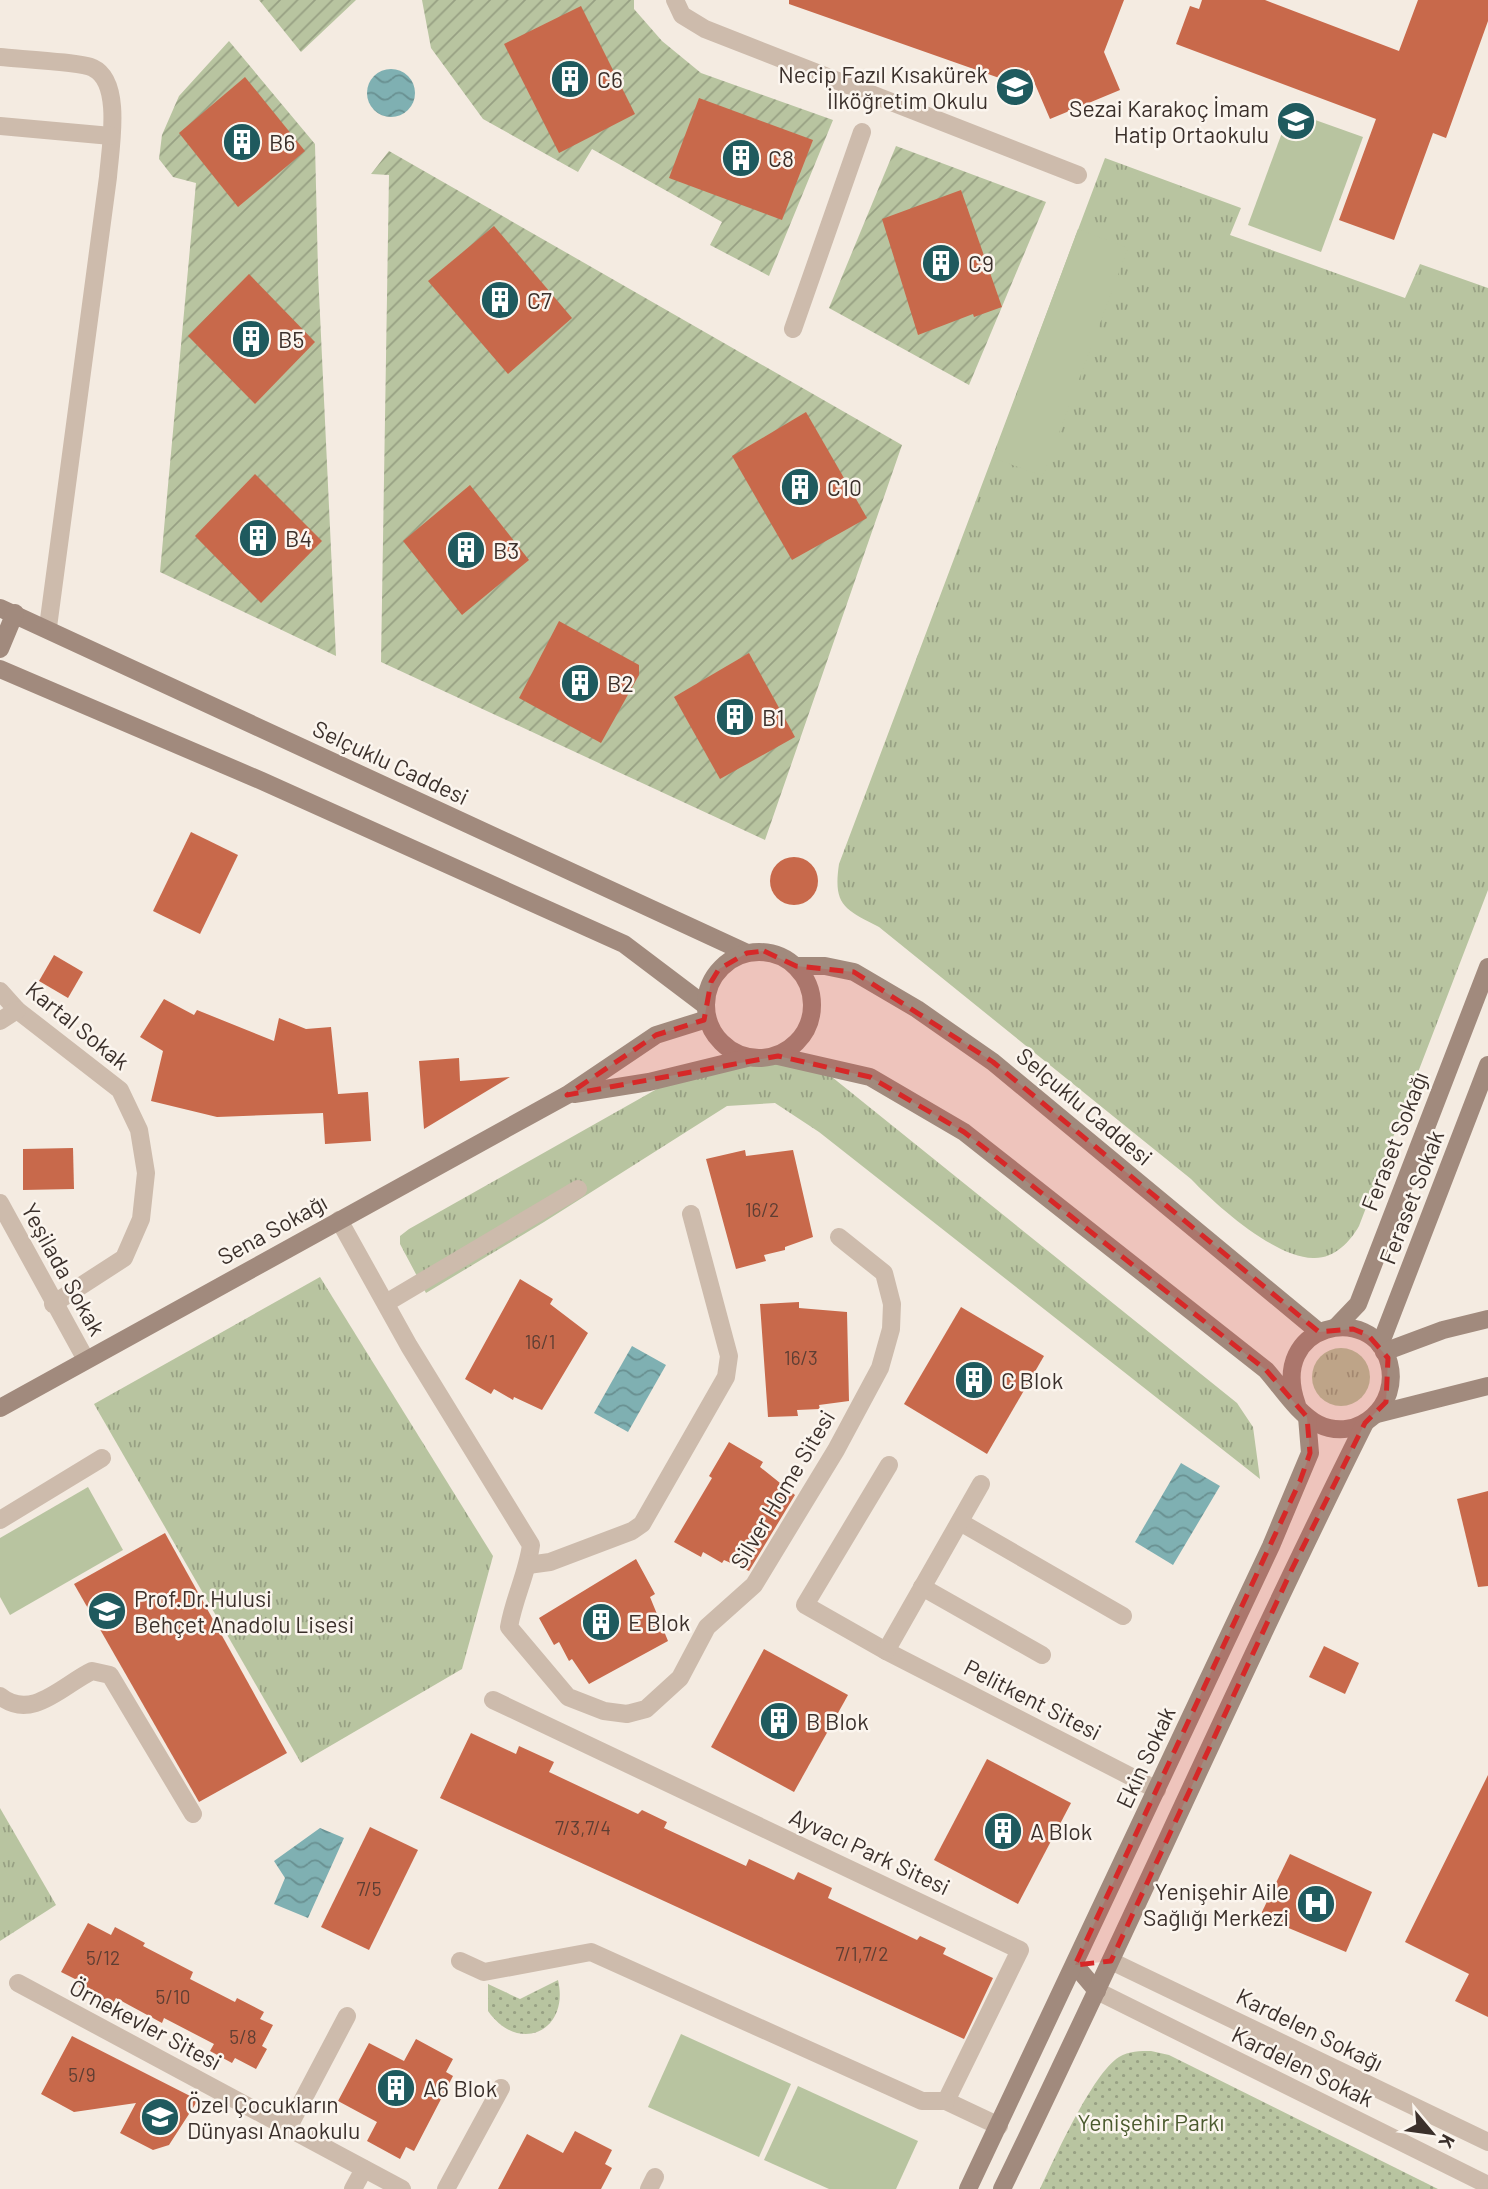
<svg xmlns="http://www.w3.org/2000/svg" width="1488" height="2189" viewBox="0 0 1488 2189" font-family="Barlow,sans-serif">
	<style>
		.grass { fill: url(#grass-tufts) }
		.park { fill: url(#park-dots) }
		.garden { fill: url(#garden-furrows) }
		.pitch { fill: #b8c4a0 }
		.water { fill: url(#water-waves) }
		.building { fill: #c8694b }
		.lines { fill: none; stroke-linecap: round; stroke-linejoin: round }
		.lane { stroke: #cdbbac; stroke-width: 18 }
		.street { stroke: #cdbbac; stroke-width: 18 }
		.secondary { stroke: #a18a7d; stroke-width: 18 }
		.marked { fill: #d62828; fill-opacity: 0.2; stroke: #d62828; stroke-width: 5; stroke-dasharray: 14 9; stroke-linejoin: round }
		.labels { text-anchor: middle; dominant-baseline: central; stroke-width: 5; stroke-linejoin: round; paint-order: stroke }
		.number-label { font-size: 19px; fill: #5e3e33 }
		.poi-label { font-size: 23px; fill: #3b302b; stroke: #fbf5ee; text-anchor: start }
		.street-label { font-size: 23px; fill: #3b302b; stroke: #fbf5ee }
		.park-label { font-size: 23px; fill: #4a5a2e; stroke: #fbf5ee }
	</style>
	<defs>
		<pattern id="grass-tufts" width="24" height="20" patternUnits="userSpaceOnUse" patternTransform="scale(1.75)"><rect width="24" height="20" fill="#b8c4a0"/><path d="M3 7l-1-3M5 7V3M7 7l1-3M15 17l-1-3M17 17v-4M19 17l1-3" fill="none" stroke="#97a083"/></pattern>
		<pattern id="park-dots" width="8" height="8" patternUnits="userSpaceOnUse" patternTransform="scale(1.75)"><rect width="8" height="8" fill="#b8c4a0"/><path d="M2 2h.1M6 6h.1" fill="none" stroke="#97a083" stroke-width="1.8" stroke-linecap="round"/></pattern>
		<pattern id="garden-furrows" width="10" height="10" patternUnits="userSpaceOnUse" patternTransform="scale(1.75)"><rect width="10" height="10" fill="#b8c4a0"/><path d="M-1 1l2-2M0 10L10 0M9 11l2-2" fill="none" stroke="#97a083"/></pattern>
		<pattern id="water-waves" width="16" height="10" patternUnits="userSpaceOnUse" patternTransform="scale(1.75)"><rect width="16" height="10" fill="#7fb0b2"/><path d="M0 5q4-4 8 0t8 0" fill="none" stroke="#699091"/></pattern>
	</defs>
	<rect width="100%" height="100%" fill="#f4ebe1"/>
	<!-- grass -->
	<g class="grass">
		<path d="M 1105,158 L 1241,208 L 1230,235 L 1405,298 L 1420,264 L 1488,288 L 1488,890 L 1359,1226 C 1350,1242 1334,1259 1313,1258 C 1274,1257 1217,1206 1191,1179 L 879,927 C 844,909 833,905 839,864 Z"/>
		<polygon points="749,1050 781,1052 822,1069 1237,1403 1253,1427 1260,1479 819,1132 775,1103 727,1106 544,1222 426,1293 400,1244 400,1236 409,1229 687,1072"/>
		<polygon points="320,1277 493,1556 462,1669 301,1763 94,1404"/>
		<circle cx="1341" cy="1377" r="29"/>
		<polygon points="0,1808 56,1905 0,1941"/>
	</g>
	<!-- park -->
	<g class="park">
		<path d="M 558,1980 C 570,2031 519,2055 488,2011 L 488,1984 L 520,1999 Z"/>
		<path d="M 1151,2051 L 1169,2055 L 1438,2189 L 1040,2189 C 1055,2158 1092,2074 1119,2057 C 1129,2051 1140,2051 1151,2051 Z"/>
	</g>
	<!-- garden -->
	<g class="garden">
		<polygon points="259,0 356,0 301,52"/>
		<polygon points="422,0 634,0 634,9 662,41 701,73 833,120 769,276 710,245 722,222 592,149 578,172 483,119 431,48"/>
		<polygon points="229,41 315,144 318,272 336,656 160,572 196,183 173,177 159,159 162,135 179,96"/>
		<polygon points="896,146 1046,202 969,385 829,308"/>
		<polygon points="389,151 902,445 765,840 381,662 389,175 371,174"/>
	</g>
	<!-- pitch -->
	<g class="pitch">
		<polygon points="1290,111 1363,137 1321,252 1248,225"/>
		<polygon points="1078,229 1128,248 1043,476 993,458"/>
		<polygon points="88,1487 123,1550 10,1615 0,1597 0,1538"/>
		<polygon points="681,2034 791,2084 759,2157 648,2107"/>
		<polygon points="798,2086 918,2141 896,2189 829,2189 764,2160"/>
	</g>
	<!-- water -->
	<g class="water">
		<circle cx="391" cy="93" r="24"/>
		<polygon points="632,1346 666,1365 628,1432 594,1413"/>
		<polygon points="1181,1463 1220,1486 1173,1565 1135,1542"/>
		<polygon points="320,1828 344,1838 308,1918 274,1904 285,1878 274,1861"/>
	</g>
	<!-- building -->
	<g class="building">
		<polygon points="789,0 1124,0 1104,52 1120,90 1050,119 1029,70 1005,80 789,4"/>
		<polygon points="1202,0 1265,0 1399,51 1418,0 1488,0 1488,21 1446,138 1433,133 1394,240 1339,220 1376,119 1176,44 1190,6 1199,9"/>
		<polygon points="581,6 635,114 559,153 504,44"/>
		<polygon points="245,77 305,151 238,207 179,133"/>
		<polygon points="699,98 813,140 782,220 669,178"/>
		<polygon points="961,190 1002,307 974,317 973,314 918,335 882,219"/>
		<polygon points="494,226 572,318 508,374 428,281"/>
		<polygon points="249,274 315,342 255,404 188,336"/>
		<polygon points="806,412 867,518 792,560 732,456"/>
		<polygon points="255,474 322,541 261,603 195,536"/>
		<polygon points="470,485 529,560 462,615 403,541"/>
		<polygon points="559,621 639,665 639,675 601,743 519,698"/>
		<polygon points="749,653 795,737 720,779 674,697"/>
		<polygon points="191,832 238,855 200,934 153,911"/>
		<circle cx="794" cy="881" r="24"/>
		<polygon points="54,955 83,972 68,998 39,981"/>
		<polygon points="164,999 194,1015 197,1010 274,1041 279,1018 306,1029 331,1027 338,1094 368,1092 371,1141 325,1144 323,1113 217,1117 151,1101 163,1051 140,1037"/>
		<polygon points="459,1058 460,1081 510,1077 424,1129 419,1061"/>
		<polygon points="73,1148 74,1189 23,1190 23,1149"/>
		<polygon points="745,1150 746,1156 793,1150 813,1237 785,1247 785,1250 764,1255 766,1261 736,1269 706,1159"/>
		<polygon points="520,1279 553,1299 550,1304 588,1333 542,1410 514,1397 513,1400 494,1389 491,1394 465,1379"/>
		<polygon points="799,1302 799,1308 847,1312 849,1401 819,1405 820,1409 797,1410 798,1416 768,1417 760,1304"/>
		<polygon points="961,1307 1044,1356 987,1454 904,1404"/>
		<polygon points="729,1442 763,1462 760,1467 795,1495 749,1571 724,1560 722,1563 703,1552 701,1557 674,1542 712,1478 709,1476"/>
		<polygon points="1488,1491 1488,1586 1478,1587 1457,1499"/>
		<polygon points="165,1533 287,1753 199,1802 74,1584"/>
		<polygon points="636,1559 655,1594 650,1597 668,1641 589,1684 572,1659 569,1661 559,1642 554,1645 539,1618"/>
		<polygon points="1324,1646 1359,1663 1345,1694 1309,1677"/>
		<polygon points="764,1649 848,1695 794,1792 711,1747"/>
		<polygon points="471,1733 516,1754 519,1746 554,1762 549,1772 638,1814 642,1810 667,1822 664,1828 746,1866 749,1859 794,1880 798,1872 832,1888 828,1898 917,1940 920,1936 946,1948 943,1954 993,1978 964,2039 440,1798"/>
		<polygon points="987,1759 1071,1803 1018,1904 934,1860"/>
		<polygon points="1488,1775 1488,2017 1455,2001 1469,1974 1405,1942"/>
		<polygon points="370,1827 418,1850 369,1950 321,1927"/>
		<polygon points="1290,1854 1372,1892 1346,1952 1260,1916"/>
		<polygon points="88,1923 111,1935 115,1927 145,1943 143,1946 193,1972 190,1979 235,2002 237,1998 264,2012 260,2019 273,2025 262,2046 267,2049 256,2069 235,2058 232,2063 210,2051 214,2044 164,2018 162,2023 116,1998 112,2005 79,1987 81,1982 61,1972"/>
		<polygon points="72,2036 198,2100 169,2145 153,2150 120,2133 136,2103 74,2112 41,2094"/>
		<polygon points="416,2039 453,2059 446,2072 453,2076 414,2151 406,2147 400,2159 367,2141 377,2122 338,2101 369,2043 404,2061"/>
		<polygon points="575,2131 612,2150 605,2164 612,2168 601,2189 498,2189 527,2134 563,2153"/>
	</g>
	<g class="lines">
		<!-- lane -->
		<g class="lane">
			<path d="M 0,57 C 17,59 81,62 93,68 C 123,82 110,149 108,177 L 48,627"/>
			<polyline points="0,126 111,136"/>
			<polyline points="793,329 862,132"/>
			<path d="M 339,1220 L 409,1346 L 531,1545 C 527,1574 514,1598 509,1627 L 568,1697 L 604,1711 L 627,1714 L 646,1709 L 680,1678 L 707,1627 L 754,1585 L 836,1450 L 880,1368 L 891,1329 L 892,1304 L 884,1273 L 839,1237"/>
			<polyline points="386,1303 578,1189"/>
			<polyline points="889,1465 805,1605 886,1651 1157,1790"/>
			<polyline points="0,1520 102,1458"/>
			<polyline points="960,1522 1123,1616"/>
			<polyline points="528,1565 550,1562 632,1531 642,1524 726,1377 729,1356 691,1214"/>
			<polyline points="922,1587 1042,1655"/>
			<polyline points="886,1651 981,1484"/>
			<path d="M 0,1696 C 32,1722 64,1684 92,1671 L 110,1675 L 193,1814"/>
			<polyline points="493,1700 1020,1950 946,2101 999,2126"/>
			<polyline points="18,1983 402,2189"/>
			<polyline points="288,2128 347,2016"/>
			<polyline points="353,2189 364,2169"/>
			<polyline points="446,2189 501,2088"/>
			<polyline points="649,2189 655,2177"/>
		</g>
		<!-- street -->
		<g class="street">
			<polyline points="675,0 682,15 705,29 1078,175"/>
			<polyline points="0,991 17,1010 120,1090 139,1130 146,1173 141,1219 124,1258 53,1304"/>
			<polyline points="0,1021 17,1010"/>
			<polyline points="0,1203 85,1358"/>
			<polyline points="460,1961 484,1972 591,1952 922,2101 946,2101"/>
			<polyline points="1111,1961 1488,2142"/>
			<polyline points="1097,1991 1488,2185"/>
		</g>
		<!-- secondary -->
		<g class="secondary">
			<polyline points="0,608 747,953"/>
			<polyline points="0,649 15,613"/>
			<polyline points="0,669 262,781 624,944 706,1006"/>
			<circle cx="759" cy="1005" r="53"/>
			<polyline points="796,966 825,966 854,972 917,1009 993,1062 1319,1332"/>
			<path d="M 778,1056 L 870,1077 L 964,1132 L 1266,1370 C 1282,1388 1298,1414 1318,1424 C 1359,1444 1400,1404 1389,1363 C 1373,1301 1267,1323 1297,1405"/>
			<polyline points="574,1094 649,1082 747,1058"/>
			<polyline points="1336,1327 1358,1304 1488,967"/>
			<polyline points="1380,1345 1488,1065"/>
			<polyline points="1384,1352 1443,1330 1488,1319"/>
			<polyline points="0,1408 567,1095 656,1035 707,1019"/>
			<polyline points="1377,1414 1488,1386"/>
			<polyline points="1075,1965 1097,1991"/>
			<polyline points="968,2189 1271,1546 1310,1453 1307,1417"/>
			<path d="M 1002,2189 C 1126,1935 1239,1676 1365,1423"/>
		</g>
	</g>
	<!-- marked area -->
	<path class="marked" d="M 764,951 L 796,966 L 854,972 L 993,1062 L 1319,1332 L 1353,1329 L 1368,1335 L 1388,1358 L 1386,1402 L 1365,1423 L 1292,1569 L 1111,1961 L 1075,1965 L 1300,1481 L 1310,1453 L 1307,1417 L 1266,1370 L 964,1132 L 870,1077 L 778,1056 L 567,1095 L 656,1035 L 704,1020 L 711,982 L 719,969 L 747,953 Z"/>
	<!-- icons -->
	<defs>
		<g id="building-disc" transform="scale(2.0125)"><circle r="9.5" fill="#1f5a5e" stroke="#fbf5ee"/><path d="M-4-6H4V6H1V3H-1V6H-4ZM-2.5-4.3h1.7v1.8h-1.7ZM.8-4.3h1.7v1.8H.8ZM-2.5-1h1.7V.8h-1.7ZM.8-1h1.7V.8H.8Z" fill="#fff"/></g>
		<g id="school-disc" transform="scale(2.0125)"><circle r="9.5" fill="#1f5a5e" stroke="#fbf5ee"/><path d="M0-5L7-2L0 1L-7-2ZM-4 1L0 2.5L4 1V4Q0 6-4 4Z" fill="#fff"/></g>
		<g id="hospital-disc" transform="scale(2.0125)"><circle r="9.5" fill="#1f5a5e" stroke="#fbf5ee"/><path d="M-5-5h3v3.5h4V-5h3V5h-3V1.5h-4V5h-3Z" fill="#fff"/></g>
	</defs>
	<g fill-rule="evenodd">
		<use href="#building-disc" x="570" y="79"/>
		<use href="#school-disc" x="1015" y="87"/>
		<use href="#school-disc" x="1296" y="121"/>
		<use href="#building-disc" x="242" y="142"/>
		<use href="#building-disc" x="741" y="158"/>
		<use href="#building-disc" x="941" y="263"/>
		<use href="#building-disc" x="500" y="300"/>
		<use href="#building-disc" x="251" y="339"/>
		<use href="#building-disc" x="800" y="487"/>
		<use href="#building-disc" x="258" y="538"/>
		<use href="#building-disc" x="466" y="550"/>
		<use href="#building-disc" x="580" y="683"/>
		<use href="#building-disc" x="735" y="717"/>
		<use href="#building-disc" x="974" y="1380"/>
		<use href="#school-disc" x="107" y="1611"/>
		<use href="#building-disc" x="601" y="1622"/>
		<use href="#building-disc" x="779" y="1721"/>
		<use href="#building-disc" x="1003" y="1831"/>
		<use href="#hospital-disc" x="1316" y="1904"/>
		<use href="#building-disc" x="396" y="2088"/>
		<use href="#school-disc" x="160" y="2117"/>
	</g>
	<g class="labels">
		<!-- number labels -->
		<g class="number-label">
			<text x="762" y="1209">16/2</text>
			<text x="540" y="1341">16/1</text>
			<text x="801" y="1357">16/3</text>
			<text x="583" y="1827">7/3,7/4</text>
			<text x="369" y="1888">7/5</text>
			<text x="862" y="1953">7/1,7/2</text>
			<text x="103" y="1957">5/12</text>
			<text x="173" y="1996">5/10</text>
			<text x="243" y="2036">5/8</text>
			<text x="82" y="2074">5/9</text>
		</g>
		<!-- poi labels -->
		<g class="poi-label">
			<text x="988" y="74" text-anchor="end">Necip Fazıl Kısakürek<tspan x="988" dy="26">İlköğretim Okulu</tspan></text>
			<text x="597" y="79">C6</text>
			<text x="1269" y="108" text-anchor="end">Sezai Karakoç İmam<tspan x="1269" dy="26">Hatip Ortaokulu</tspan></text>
			<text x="269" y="142">B6</text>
			<text x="768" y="158">C8</text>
			<text x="968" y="263">C9</text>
			<text x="527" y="300">C7</text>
			<text x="278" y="339">B5</text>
			<text x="827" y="487">C10</text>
			<text x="285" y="538">B4</text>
			<text x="493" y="550">B3</text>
			<text x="607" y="683">B2</text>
			<text x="762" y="717">B1</text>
			<text x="1001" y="1380">C Blok</text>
			<text x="134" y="1598">Prof.Dr.Hulusi<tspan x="134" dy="26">Behçet Anadolu Lisesi</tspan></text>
			<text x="628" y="1622">E Blok</text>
			<text x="806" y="1721">B Blok</text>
			<text x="1030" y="1831">A Blok</text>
			<text x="1289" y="1891" text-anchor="end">Yenişehir Aile<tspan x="1289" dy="26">Sağlığı Merkezi</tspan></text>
			<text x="423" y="2088">A6 Blok</text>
			<text x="187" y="2104">Özel Çocukların<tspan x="187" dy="26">Dünyası Anaokulu</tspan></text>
		</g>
		<!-- street labels -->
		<g class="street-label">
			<text transform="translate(391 762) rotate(25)">Selçuklu Caddesi</text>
			<text transform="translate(78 1025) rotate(39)">Kartal Sokak</text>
			<text transform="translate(1085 1106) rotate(40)">Selçuklu Caddesi</text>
			<text transform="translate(1394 1141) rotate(-69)">Feraset Sokağı</text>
			<text transform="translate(1411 1197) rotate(-69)">Feraset Sokak</text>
			<text transform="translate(272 1229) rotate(-29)">Sena Sokağı</text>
			<text transform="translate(64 1269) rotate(61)">Yeşilada Sokak</text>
			<text transform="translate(782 1489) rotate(-59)">Silver Home Sitesi</text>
			<text transform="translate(1033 1699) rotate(27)">Pelitkent Sitesi</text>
			<text transform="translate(1145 1757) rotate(-65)">Ekin Sokak</text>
			<text transform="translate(870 1851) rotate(25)">Ayvacı Park Sitesi</text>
			<text transform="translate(146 2024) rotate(28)">Örnekevler Sitesi</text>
			<text transform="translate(1310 2029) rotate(26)">Kardelen Sokağı</text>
			<text transform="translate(1303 2066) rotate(26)">Kardelen Sokak</text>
		</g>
		<!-- park labels -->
		<g class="park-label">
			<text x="1151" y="2122">Yenişehir Parkı</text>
		</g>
	</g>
	<!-- north arrow -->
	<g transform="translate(1432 2133) rotate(119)" stroke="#fbf5ee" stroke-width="5" paint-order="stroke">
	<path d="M0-5L12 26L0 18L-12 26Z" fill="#3b302b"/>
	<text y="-10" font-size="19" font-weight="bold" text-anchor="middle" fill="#3b302b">K</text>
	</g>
</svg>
